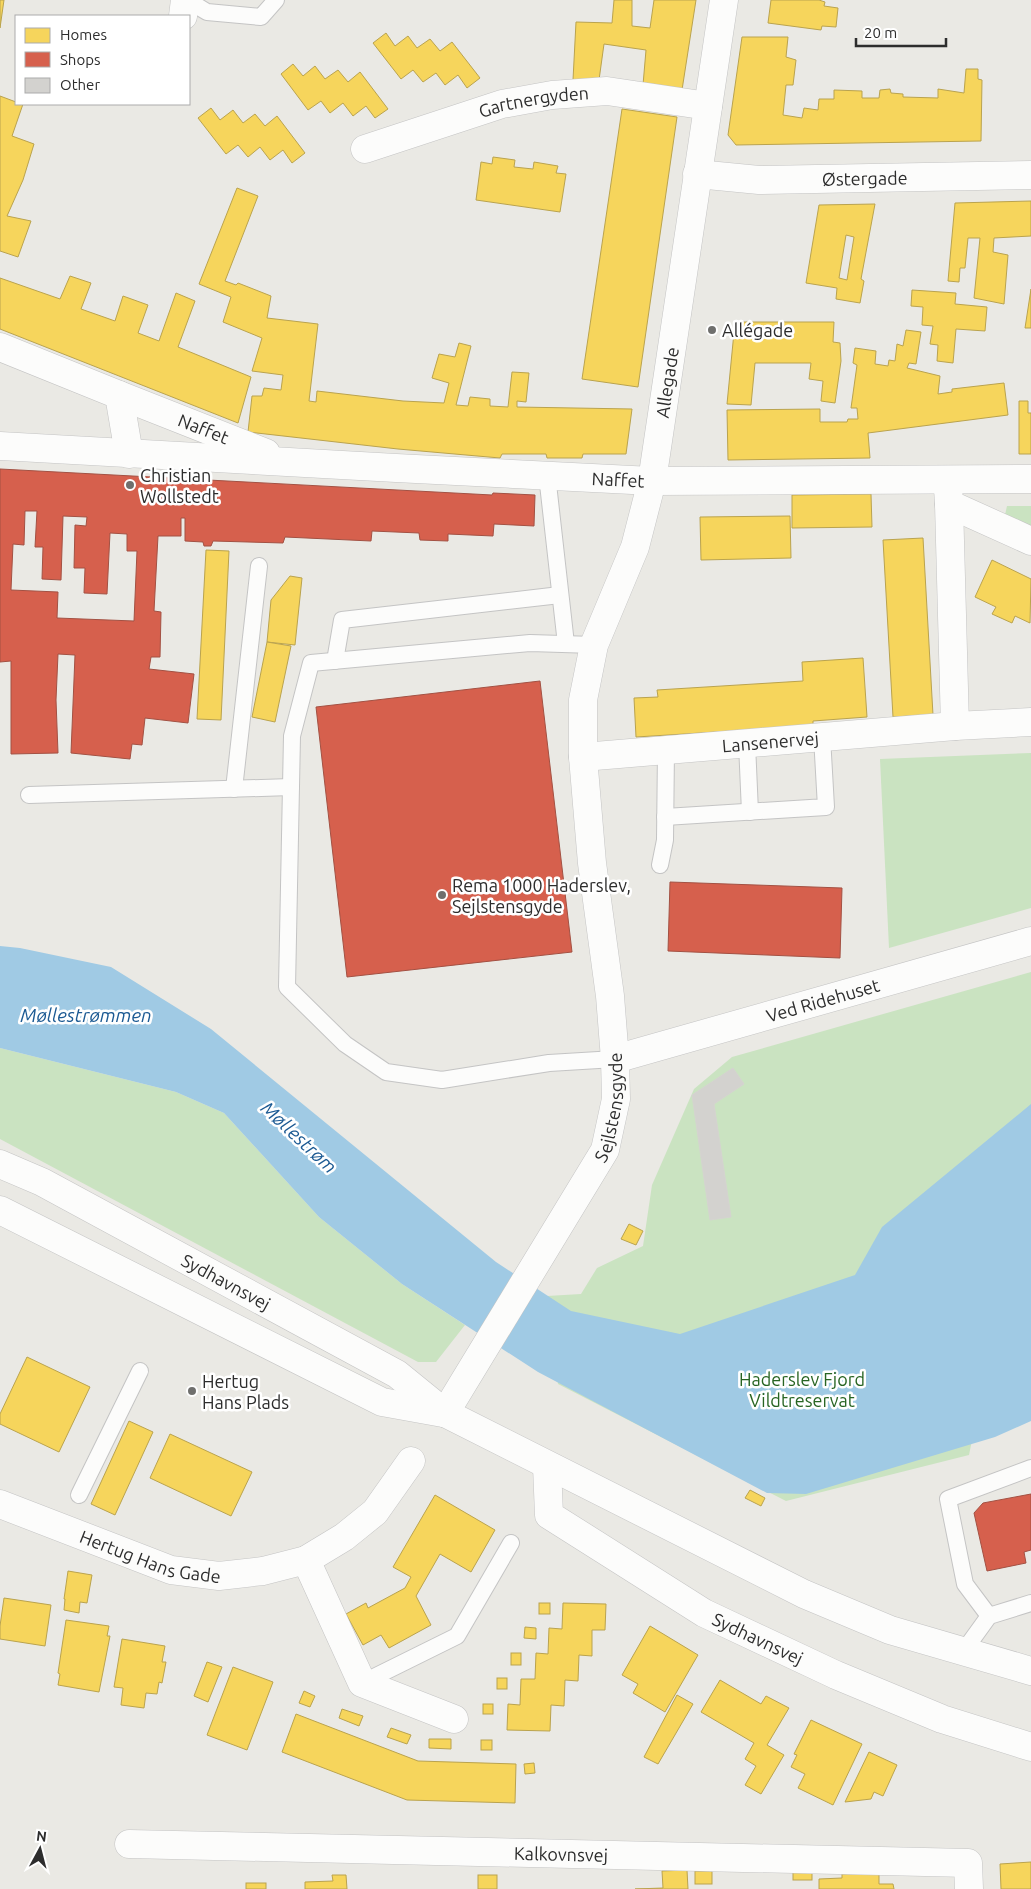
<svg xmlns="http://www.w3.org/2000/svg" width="1031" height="1889" viewBox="0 0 1031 1889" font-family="Ubuntu,sans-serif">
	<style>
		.green { fill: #cae3c1 }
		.water { fill: #a0cae4 }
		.homes { fill: #f6d55c; stroke: #baa34e; fill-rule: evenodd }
		.shops { fill: #d6604d; stroke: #a35143; fill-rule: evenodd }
		.building { fill: #d3d2cf; stroke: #d5d4d0 }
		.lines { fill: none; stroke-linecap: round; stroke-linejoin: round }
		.service-casing { stroke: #c4c4c4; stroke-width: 18 }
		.minor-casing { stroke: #c4c4c4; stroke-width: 29 }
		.tertiary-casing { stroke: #c4c4c4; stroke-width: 29 }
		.service { stroke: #fcfcfb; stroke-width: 16 }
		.minor { stroke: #fcfcfb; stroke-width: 28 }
		.tertiary { stroke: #fcfcfb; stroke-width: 28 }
		.poi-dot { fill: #6f6f6d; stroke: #fff; stroke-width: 2 }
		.labels { text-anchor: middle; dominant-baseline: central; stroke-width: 5; stroke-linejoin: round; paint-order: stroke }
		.street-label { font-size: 18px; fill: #2d2d2d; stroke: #fff }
		.poi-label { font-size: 18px; fill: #2d2d2d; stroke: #fff; text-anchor: start }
		.park-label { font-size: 18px; fill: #286523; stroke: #fff }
		.water-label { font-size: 19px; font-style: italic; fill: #1c5a93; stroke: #fff }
	</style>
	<rect width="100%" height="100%" fill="#eae9e4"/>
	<!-- green -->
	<g class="green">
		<polygon points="1007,506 1031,506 1031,526 1005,515"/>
		<polygon points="1031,753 1031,908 889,948 880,759"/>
		<polygon points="1031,972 1031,1411 987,1366 969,1455 786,1501 558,1384 547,1296 581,1294 597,1268 643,1246 652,1185 694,1089 732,1057"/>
		<polygon points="0,1048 176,1092 224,1113 319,1217 402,1284 465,1325 436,1362 418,1362 0,1139"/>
	</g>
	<!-- water -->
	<polygon class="water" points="0,946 20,948 111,967 211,1029 496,1262 571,1311 680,1334 855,1275 882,1227 1031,1104 1031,1421 995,1437 806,1494 767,1493 538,1372 402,1284 319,1217 224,1113 176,1092 0,1048"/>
	<!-- homes -->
	<g class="homes">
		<polygon points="0,0 4,0 0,28"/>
		<polygon points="614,0 632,0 632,26 650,28 654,0 696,0 682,90 643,85 646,50 604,44 599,80 573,80 576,22 612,23"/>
		<polygon points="771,0 819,0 825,2 824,6 838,8 836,27 822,26 821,30 768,23"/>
		<polygon points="386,33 395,46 408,36 417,48 430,39 440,51 452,42 480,78 467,88 458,75 445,85 436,73 423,82 413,70 401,79 373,43"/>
		<polygon points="742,37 788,37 786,57 796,60 793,85 786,85 783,115 802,118 804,108 818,110 819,99 834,99 834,90 862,91 862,98 879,98 880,90 890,89 891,93 903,94 903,97 938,98 938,89 964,93 966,69 978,69 978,79 982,80 981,141 736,145 728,135"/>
		<polygon points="293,64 303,76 315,66 325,79 338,70 348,82 360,72 388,109 375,118 366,106 353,116 343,103 330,113 321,101 308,110 281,74"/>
		<polygon points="0,96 16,102 16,104 23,104 12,136 34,144 23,180 7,216 31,221 18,257 0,251"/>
		<polygon points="211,108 220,120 233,110 243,123 255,114 265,126 277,116 305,153 292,163 283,150 270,160 260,147 248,157 238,145 226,154 198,118"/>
		<polygon points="622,109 677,117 638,387 582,379"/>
		<polygon points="493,157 515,160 514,167 533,169 534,162 558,166 556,173 566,174 560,212 476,200 481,162 492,164"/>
		<polygon points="237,188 258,196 225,281 236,285 238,283 271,296 267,318 318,324 309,401 316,402 317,391 403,401 444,403 449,383 432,378 439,354 455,357 459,343 471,346 456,405 468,406 470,397 490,399 490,406 508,407 512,372 529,373 526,402 517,401 517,407 632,409 626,454 583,454 582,458 547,458 546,454 502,454 500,458 398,449 248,432 252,396 262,396 264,388 281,390 283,375 252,371 262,338 223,322 231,297 199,284"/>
		<polygon points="1031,201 1031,236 994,238 993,252 1008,255 1004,304 974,298 980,238 968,238 965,268 960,268 959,282 948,281 955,203"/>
		<path d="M 875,204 L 861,279 L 864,281 L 860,303 L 836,299 L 837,288 L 806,283 L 819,205 ZM 846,235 L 854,237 L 847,280 L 839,278 Z"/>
		<polygon points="70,276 91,283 81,309 115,321 123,296 148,305 138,333 159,341 176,293 195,301 178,347 251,377 238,423 0,329 0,278 60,299"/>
		<polygon points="1031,289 1031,328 1025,328"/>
		<polygon points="912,290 956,293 955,304 987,307 985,331 956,329 953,363 937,361 938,345 930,344 933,326 922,325 923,307 911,306"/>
		<polygon points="735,322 834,322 833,342 840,343 841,361 835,403 821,401 823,381 809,379 811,363 755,363 751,405 727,404"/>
		<polygon points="906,330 921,332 916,364 909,363 907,368 940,376 938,394 952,392 952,389 1004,383 1008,415 868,433 870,458 728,460 727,410 820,409 820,422 847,422 848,419 858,419 857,408 851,408 857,365 853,363 855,348 876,351 875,364 888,366 889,360 895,361 897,344 903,346"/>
		<polygon points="1019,401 1028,401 1028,413 1031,413 1031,454 1019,454"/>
		<polygon points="871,494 872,527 792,528 792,495"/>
		<polygon points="790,516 791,558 701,560 700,517"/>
		<polygon points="923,538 933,715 893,717 883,540"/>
		<polygon points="206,550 229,551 221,720 197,719"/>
		<polygon points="992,560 1031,579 1030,623 1015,616 1012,623 992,614 996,607 975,597"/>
		<polygon points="290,576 302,578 295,645 267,642 271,600"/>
		<polygon points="267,642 291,646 275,722 252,717"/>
		<polygon points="863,658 867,717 813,721 813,726 636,737 634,698 658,697 657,690 803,681 802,662"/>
		<polygon points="629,1224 643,1231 636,1245 621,1239"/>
		<polygon points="27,1357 90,1387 59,1452 0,1424 0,1414"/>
		<polygon points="129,1421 153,1432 115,1515 91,1504"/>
		<polygon points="170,1434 252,1472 231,1516 150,1478"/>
		<polygon points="750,1490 765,1498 761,1506 745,1498"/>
		<polygon points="435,1495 495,1530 471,1572 440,1554 416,1596 431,1625 389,1648 381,1635 363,1645 346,1614 366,1603 368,1608 405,1588 411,1577 393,1567"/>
		<polygon points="68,1571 92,1575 87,1603 80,1602 79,1613 64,1610 65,1599 64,1599"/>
		<polygon points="4,1598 51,1605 45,1646 0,1639 0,1626"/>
		<rect x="539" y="1603" width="11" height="11"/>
		<polygon points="563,1603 606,1604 605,1630 592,1630 592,1656 579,1655 578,1681 565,1680 564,1706 551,1705 550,1731 507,1730 508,1704 520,1705 521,1679 535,1679 536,1653 548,1654 549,1628 562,1629"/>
		<polygon points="66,1620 109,1626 107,1636 110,1636 99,1692 58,1685 60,1674 58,1673"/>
		<polygon points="650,1626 698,1655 665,1712 633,1693 638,1684 622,1675"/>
		<polygon points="525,1627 536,1628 536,1639 524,1638"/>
		<polygon points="122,1639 165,1646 162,1662 166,1662 162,1683 159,1682 157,1694 146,1693 144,1708 121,1705 123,1688 114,1687"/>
		<rect x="511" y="1653" width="10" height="12"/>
		<polygon points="207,1662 222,1667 208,1702 194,1696"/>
		<polygon points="233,1667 273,1682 247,1750 207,1735"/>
		<rect x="497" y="1678" width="10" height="11"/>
		<polygon points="720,1680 761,1704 766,1696 789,1708 767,1745 784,1755 761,1794 745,1785 756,1766 745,1759 754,1743 701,1712"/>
		<polygon points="304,1691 315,1696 310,1707 299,1703"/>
		<polygon points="677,1695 693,1704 658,1764 644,1757"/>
		<rect x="483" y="1704" width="10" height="10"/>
		<polygon points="342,1709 363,1716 359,1726 339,1718"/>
		<polygon points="296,1714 418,1761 516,1764 515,1803 407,1800 282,1752"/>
		<polygon points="811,1720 862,1744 833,1805 798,1788 805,1774 791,1767 797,1755 794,1754"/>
		<polygon points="391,1728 411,1735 407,1744 387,1737"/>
		<polygon points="429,1739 451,1739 451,1749 429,1748"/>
		<rect x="481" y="1740" width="11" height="10"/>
		<polygon points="869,1752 897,1765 883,1796 874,1792 871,1799 845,1802"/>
		<polygon points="534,1763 535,1773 525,1774 524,1764"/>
		<polygon points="1031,1862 1031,1889 1001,1889 1000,1864"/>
		<rect x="793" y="1867" width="19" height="13"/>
		<polygon points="687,1870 688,1889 635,1889 663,1888 662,1871"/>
		<rect x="695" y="1871" width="17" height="13"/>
		<polygon points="879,1873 879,1884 893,1884 894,1889 819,1889 819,1879 842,1878 842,1874"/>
		<polygon points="332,1875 346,1875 347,1889 305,1889 305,1882 333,1881"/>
		<rect x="478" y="1875" width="19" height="14"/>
		<rect x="246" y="1883" width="20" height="6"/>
	</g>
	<!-- shops -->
	<g class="shops">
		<path d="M 0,469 L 492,495 L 493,493 L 535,495 L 534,526 L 494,524 L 493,536 L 448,534 L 448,541 L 420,540 L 419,533 L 372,531 L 371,541 L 285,537 L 283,543 L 213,541 L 211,546 L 204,546 L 203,542 L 185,541 L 185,518 L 181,518 L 181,536 L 158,536 L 154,611 L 161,612 L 160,657 L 151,657 L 149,669 L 194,674 L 188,723 L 145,718 L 142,745 L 132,744 L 130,759 L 71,753 L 75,655 L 58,654 L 56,700 L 58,753 L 11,754 L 11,661 L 0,662 ZM 25,511 L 37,511 L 35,547 L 43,547 L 42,579 L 61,580 L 63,516 L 87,517 L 86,526 L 75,525 L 74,568 L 85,568 L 84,593 L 107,594 L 110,533 L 127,534 L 127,551 L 137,551 L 134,621 L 57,618 L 58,592 L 11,590 L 13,544 L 24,545 Z"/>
		<polygon points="540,681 572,952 347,977 316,707"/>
		<polygon points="670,882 842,888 840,958 668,951"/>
		<polygon points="1031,1494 1031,1550 1024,1552 1026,1563 987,1571 974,1513 983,1503"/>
	</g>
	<!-- building -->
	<polygon class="building" points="733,1068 744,1084 714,1104 731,1217 710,1220 692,1095"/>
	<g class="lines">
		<!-- service casing -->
		<g class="service-casing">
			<g id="service">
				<polyline points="187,0 207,12 261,17 276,0"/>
				<polyline points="547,475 566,644"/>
				<polyline points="594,645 530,643 311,663 292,736 287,987 345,1044 386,1072 442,1080 549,1063 615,1059"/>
				<polyline points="335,661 342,620 560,595"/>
				<polyline points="747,744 750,812"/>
				<polyline points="234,789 259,566"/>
				<polyline points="29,795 291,787"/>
				<polyline points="665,817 826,807 822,737"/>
				<polyline points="660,865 665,840 666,750"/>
				<polyline points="79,1495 140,1371"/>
				<polyline points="989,1616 965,1584 948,1499 1031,1468"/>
				<polyline points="963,1652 989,1616 1031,1603"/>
				<polyline points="362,1683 457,1636 511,1543"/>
			</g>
		</g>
		<!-- minor casing -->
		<g class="minor-casing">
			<g id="minor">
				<polyline points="183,16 185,0"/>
				<path id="s1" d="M 365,149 L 502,104 L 552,95 L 607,91 L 708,106"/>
				<path id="s2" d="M 697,174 L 759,180 L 1031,175"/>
				<polyline points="0,347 119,395 129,454"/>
				<path id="s3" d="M 119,395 L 266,453"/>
				<path id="s4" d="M 0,446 L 396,468 L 652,481 L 1031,479"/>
				<polyline points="948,488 949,504 1031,541"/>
				<polyline points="949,504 955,726"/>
				<path id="s5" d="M 583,757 L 955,726 L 1031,722"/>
				<path id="s6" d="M 547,1466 L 549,1515 L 704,1613 L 836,1675 L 942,1719 L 1031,1747"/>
				<path id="s7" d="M 0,1504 L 171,1570 L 219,1576 L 263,1571 L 306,1560 L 344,1537 L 375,1512 L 411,1461"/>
				<polyline points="306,1560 362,1683 454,1719"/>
				<path id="s8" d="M 129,1844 L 968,1863 L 969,1889"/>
			</g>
		</g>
		<!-- tertiary casing -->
		<g class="tertiary-casing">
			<g id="tertiary">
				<path id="s9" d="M 615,1059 L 1031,941"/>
				<path id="s10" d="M 0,1164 L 42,1182 L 397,1374 L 445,1413 L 804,1594 L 890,1630 L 1031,1671"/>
				<polyline points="0,1210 382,1402 443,1413"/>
				<path id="s11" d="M 445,1413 L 605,1150 L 616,1099 L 615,1059 L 610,996 L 592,863 L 583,757 L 583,700 L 594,645 L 635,547 L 652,481 L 724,0"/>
			</g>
		</g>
		<!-- service -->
		<use href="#service" class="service"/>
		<!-- minor -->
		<use href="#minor" class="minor"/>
		<!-- tertiary -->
		<use href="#tertiary" class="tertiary"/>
	</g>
	<!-- markers -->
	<g class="poi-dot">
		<circle cx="712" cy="330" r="5"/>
		<circle cx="130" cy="485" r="5"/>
		<circle cx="442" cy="895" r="5"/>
		<circle cx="192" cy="1391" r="5"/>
	</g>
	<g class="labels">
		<!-- street labels -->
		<g class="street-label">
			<text stroke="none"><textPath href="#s1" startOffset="176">Gartnergyden</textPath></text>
			<text stroke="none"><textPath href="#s2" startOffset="168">Østergade</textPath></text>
			<text stroke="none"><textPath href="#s11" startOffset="1091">Allegade</textPath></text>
			<text stroke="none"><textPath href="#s3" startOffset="91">Naffet</textPath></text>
			<text stroke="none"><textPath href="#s4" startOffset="619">Naffet</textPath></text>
			<text stroke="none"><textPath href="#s5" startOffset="188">Lansenervej</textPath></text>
			<text stroke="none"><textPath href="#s9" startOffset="216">Ved Ridehuset</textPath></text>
			<text stroke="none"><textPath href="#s11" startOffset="351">Sejlstensgyde</textPath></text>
			<text stroke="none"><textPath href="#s10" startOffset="255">Sydhavnsvej</textPath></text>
			<text stroke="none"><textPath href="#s7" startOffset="160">Hertug Hans Gade</textPath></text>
			<text stroke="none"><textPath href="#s6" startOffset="292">Sydhavnsvej</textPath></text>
			<text stroke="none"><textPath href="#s8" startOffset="432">Kalkovnsvej</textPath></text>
		</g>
		<!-- poi labels -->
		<g class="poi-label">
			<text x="722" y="330">Allégade</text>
			<text x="140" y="475">Christian<tspan x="140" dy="21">Wollstedt</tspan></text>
			<text x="452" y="885">Rema 1000 Haderslev,<tspan x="452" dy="21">Sejlstensgyde</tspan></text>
			<text x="202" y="1381">Hertug<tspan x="202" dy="21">Hans Plads</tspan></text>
		</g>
		<!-- park labels -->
		<g class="park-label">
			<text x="802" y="1379">Haderslev Fjord<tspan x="802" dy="21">Vildtreservat</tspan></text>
		</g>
		<!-- water labels -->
		<g class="water-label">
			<text x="86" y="1015">Møllestrømmen</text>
			<text transform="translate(299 1137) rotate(43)">Møllestrøm</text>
		</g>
	</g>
	<!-- legend -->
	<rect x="15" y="15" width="175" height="90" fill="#ffffff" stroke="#ababab"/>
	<rect x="25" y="28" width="25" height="15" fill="#f6d55c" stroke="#ababab"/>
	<text x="60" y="40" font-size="15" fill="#2d2d2d">Homes</text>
	<rect x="25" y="52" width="25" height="15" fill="#d6604d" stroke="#ababab"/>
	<text x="60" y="65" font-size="15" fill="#2d2d2d">Shops</text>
	<rect x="25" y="78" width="25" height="15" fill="#d3d2cf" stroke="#ababab"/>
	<text x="60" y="90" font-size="15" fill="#2d2d2d">Other</text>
	<!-- north arrow -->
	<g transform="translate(40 1849) rotate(7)" stroke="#ffffff" stroke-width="4" paint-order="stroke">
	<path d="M0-4L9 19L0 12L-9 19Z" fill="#2d2d2d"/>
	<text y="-8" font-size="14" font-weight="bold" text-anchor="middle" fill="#2d2d2d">N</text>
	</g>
	<!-- scale -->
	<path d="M856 38v8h90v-8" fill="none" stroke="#2d2d2d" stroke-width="2.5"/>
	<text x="864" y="38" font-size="15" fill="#2d2d2d" stroke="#ffffff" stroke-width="4" paint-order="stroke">20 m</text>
</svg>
